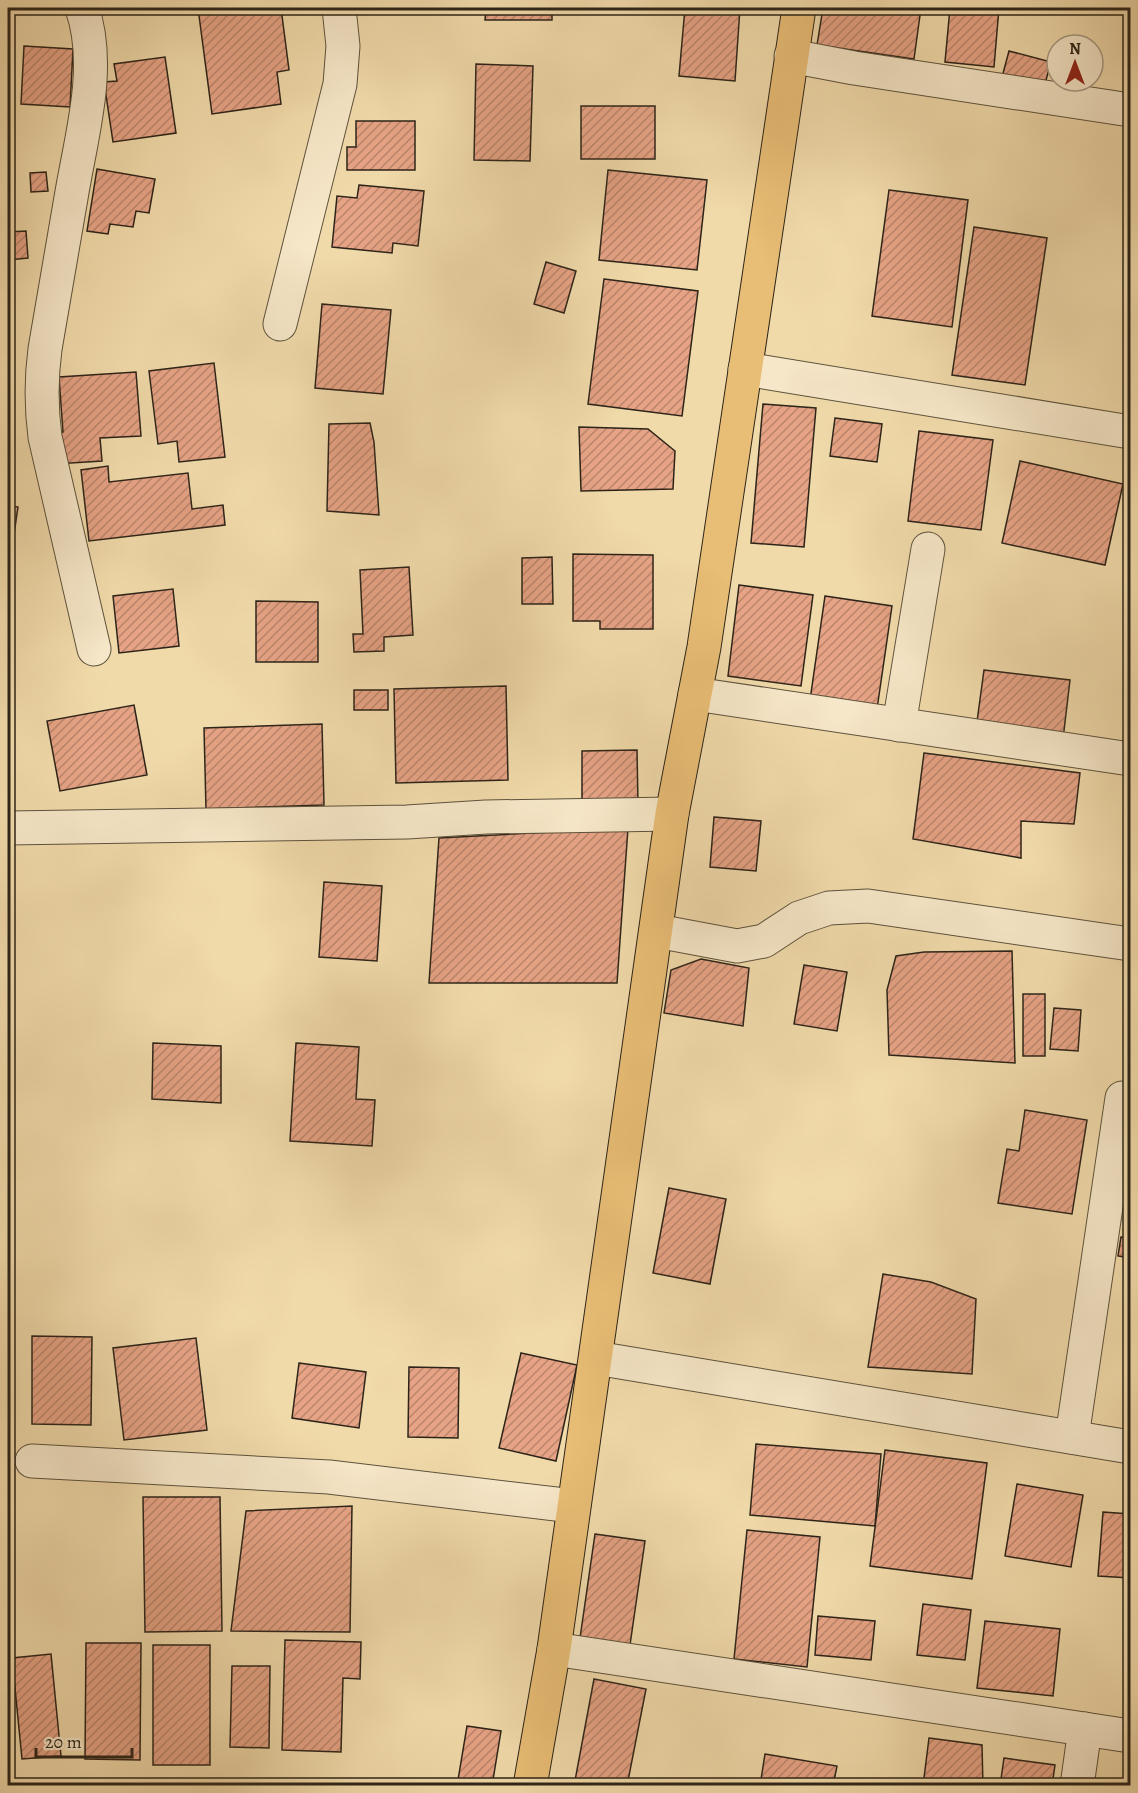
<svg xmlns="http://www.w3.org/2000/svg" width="1138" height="1793" viewBox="0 0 1138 1793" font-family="Alegreya,serif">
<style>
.building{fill:url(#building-hatch);stroke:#2c2419;stroke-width:1.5}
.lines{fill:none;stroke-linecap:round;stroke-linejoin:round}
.minor-casing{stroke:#5d523d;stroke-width:35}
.major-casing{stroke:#2c2419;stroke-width:35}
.minor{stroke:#f6e7c8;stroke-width:33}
.major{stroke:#e8bd75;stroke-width:33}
</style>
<defs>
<pattern id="building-hatch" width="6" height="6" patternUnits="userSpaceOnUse" patternTransform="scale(1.5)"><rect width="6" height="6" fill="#e6a385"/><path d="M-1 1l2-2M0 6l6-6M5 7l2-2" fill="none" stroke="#bb856c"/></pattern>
</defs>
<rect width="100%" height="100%" fill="#f1daaa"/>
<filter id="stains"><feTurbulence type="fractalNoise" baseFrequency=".00333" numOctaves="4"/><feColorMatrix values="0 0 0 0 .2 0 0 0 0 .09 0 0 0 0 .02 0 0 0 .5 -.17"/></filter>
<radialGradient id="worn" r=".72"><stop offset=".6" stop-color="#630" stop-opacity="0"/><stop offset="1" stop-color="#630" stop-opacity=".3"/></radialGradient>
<g class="building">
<path d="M 198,8 L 238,8 L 239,9 L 281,8 L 289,70 L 277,72 L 281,104 L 212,114 Z"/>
<path d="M 486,8 L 552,8 L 552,20 L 485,20 Z"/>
<path d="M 685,8 L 740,8 L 735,81 L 679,76 Z"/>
<path d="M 823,8 L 921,8 L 914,59 L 817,45 Z"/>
<path d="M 950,8 L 999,8 L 994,67 L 945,62 Z"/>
<path d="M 24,46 L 73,49 L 70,107 L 21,104 Z"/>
<path d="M 1009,51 L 1051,62 L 1043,91 L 1001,81 Z"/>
<path d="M 165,57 L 176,133 L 113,142 L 104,82 L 117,81 L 114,64 Z"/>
<path d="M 476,64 L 533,66 L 530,161 L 474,160 Z"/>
<rect x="581" y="106" width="74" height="53"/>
<path d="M 356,121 L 415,121 L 415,170 L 347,170 L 347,147 L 356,147 Z"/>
<path d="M 97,169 L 155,179 L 149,213 L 136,211 L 133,227 L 110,224 L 108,234 L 87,231 Z"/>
<path d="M 608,170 L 707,180 L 697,270 L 599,260 Z"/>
<path d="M 46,172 L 48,191 L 31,192 L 30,173 Z"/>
<path d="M 359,185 L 424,191 L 418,246 L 393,243 L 392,253 L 332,247 L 337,196 L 357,198 Z"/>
<path d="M 889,190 L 968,200 L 952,327 L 872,316 Z"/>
<path d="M 974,227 L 1047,238 L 1025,385 L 952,375 Z"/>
<path d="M 26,231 L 28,258 L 8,260 L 8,232 Z"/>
<path d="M 546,262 L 576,271 L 564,313 L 534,304 Z"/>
<path d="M 604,279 L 698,291 L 682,416 L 588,404 Z"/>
<path d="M 322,304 L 391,310 L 383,394 L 315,388 Z"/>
<path d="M 214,363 L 225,457 L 179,462 L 177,441 L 158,444 L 149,371 Z"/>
<path d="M 136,372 L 141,436 L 100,438 L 102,461 L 55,464 L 54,432 L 63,432 L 59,377 Z"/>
<path d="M 763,404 L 816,408 L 804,547 L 751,543 Z"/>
<path d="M 835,418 L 882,424 L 877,462 L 830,456 Z"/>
<path d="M 370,423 L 374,442 L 379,515 L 327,511 L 329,424 Z"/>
<path d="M 579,427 L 648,429 L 675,451 L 673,489 L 581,491 Z"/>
<path d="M 919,431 L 993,440 L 981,530 L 908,521 Z"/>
<path d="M 1020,461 L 1123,484 L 1105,565 L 1002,543 Z"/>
<path d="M 108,466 L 109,482 L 188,473 L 192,509 L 223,505 L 225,525 L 89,541 L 81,470 Z"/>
<path d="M 8,505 L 18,507 L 13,541 L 8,541 Z"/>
<path d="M 573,554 L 653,555 L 653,629 L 600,629 L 600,621 L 573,621 Z"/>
<path d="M 552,557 L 553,604 L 522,604 L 522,558 Z"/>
<path d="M 409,567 L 413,635 L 384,637 L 384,651 L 354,652 L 353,634 L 363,634 L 360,570 Z"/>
<path d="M 739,585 L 813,595 L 801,686 L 728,676 Z"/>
<path d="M 173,589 L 179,646 L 119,653 L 113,596 Z"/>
<path d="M 825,596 L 892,606 L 877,709 L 810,700 Z"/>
<path d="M 256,601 L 318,602 L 318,662 L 256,662 Z"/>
<path d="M 8,658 L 11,658 L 12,690 L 8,690 Z"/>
<path d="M 984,670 L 1070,680 L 1063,739 L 976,729 Z"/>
<path d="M 506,686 L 508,780 L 396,783 L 394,689 Z"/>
<rect x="354" y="690" width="34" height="20"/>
<path d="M 134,705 L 147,775 L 60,791 L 47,721 Z"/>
<path d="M 322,724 L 324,805 L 206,809 L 204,728 Z"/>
<path d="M 637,750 L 638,804 L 582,805 L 582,751 Z"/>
<path d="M 924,753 L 1080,773 L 1074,824 L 1021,821 L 1021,858 L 913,839 Z"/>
<path d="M 714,817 L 761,821 L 756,871 L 710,867 Z"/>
<path d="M 628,828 L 617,983 L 429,983 L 439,838 Z"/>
<path d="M 324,882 L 382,886 L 377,961 L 319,957 Z"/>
<path d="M 1012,951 L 1015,1063 L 889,1055 L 887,990 L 896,956 L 924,952 Z"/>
<path d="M 701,959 L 749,968 L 743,1026 L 664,1013 L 671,970 Z"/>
<path d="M 804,965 L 847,972 L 837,1031 L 794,1024 Z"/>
<rect x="1023" y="994" width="22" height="62"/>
<path d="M 1054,1008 L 1081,1010 L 1078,1051 L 1050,1049 Z"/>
<path d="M 153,1043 L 221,1046 L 221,1103 L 152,1099 Z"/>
<path d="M 296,1043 L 359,1047 L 356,1099 L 375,1100 L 372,1146 L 290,1141 Z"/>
<path d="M 1025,1110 L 1087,1120 L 1072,1214 L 998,1203 L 1007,1149 L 1019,1151 Z"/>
<path d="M 669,1188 L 726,1199 L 710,1284 L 653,1273 Z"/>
<path d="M 1121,1237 L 1130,1238 L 1130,1258 L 1118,1256 Z"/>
<path d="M 883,1274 L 931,1282 L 976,1299 L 972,1374 L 868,1367 Z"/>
<path d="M 32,1336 L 92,1337 L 91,1425 L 32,1424 Z"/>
<path d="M 196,1338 L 207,1430 L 124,1440 L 113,1348 Z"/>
<path d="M 521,1353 L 577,1365 L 556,1461 L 499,1448 Z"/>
<path d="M 299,1363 L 366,1372 L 359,1428 L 292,1418 Z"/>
<path d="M 409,1367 L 459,1368 L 458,1438 L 408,1437 Z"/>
<path d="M 756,1444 L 881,1454 L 875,1526 L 750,1515 Z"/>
<path d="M 885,1450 L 987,1463 L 972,1579 L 870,1566 Z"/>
<path d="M 1017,1484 L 1083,1495 L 1071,1567 L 1005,1556 Z"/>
<path d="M 143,1497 L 220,1497 L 222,1631 L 145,1632 Z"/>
<path d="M 352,1506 L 350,1632 L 231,1631 L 246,1511 Z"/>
<path d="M 1103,1512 L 1130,1514 L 1130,1578 L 1098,1576 Z"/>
<path d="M 747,1530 L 820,1537 L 807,1667 L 734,1659 Z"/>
<path d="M 595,1534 L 645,1541 L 630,1645 L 580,1638 Z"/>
<path d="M 923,1604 L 971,1610 L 965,1660 L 917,1655 Z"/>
<path d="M 818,1616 L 875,1621 L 871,1660 L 815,1655 Z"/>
<path d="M 985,1621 L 1060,1629 L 1053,1696 L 977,1688 Z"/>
<path d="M 285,1640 L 361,1642 L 360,1679 L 343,1678 L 341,1752 L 282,1750 Z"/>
<path d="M 86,1643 L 141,1643 L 140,1760 L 85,1759 Z"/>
<rect x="153" y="1645" width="57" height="120"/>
<path d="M 51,1654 L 61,1756 L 22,1759 L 12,1658 Z"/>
<path d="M 232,1666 L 270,1666 L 269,1748 L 230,1747 Z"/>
<path d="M 594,1679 L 646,1689 L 627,1786 L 574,1786 Z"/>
<path d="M 467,1726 L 501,1731 L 492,1786 L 457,1786 Z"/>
<path d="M 929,1738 L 982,1745 L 983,1786 L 923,1786 Z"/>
<path d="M 765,1754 L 837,1766 L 833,1786 L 760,1786 Z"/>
<path d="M 1004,1758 L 1055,1765 L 1052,1786 L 1000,1786 Z"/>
</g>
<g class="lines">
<defs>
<g id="minor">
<path d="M 82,8 C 102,66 82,133 72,192 C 63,244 54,297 45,349 C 41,379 41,407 45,437 L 94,649"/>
<path d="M 791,56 L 854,68 L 1130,110"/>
<path d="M 280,324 L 340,84 L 343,46 L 339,8"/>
<path d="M 745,369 L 1130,432"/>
<path d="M 695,694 L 1130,759"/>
<path d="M 899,725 L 928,549"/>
<path d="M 8,828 L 407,822 L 486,817 L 672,814"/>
<path d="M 657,931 L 737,946 L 764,941 L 799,918 L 829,908 L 868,906 L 1130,944"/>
<path d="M 596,1358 L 1130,1447"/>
<path d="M 1072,1437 L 1122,1098"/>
<path d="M 32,1461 L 329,1477 L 573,1506"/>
<path d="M 554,1649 L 1130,1736"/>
<path d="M 1077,1786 L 1085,1729"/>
</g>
<path id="major" d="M 530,1786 L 554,1649 L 672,814 L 704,647 L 799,8"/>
</defs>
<use href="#minor" class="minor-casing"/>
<use href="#major" class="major-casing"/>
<use href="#minor" class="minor"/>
<use href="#major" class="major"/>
</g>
<rect width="1138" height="1793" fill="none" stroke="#f1daaa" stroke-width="30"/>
<rect x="9" y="9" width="1120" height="1775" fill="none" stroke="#2c2419" stroke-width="3"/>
<rect x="15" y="15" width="1108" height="1763" fill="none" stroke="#2c2419" stroke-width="1.5"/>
<g transform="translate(1075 63)"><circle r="28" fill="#f6e7c8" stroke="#a59982" stroke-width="1.5"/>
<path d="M0-4.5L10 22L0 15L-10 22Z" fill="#8f2418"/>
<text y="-9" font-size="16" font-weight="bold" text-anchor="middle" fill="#2c2419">N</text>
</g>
<path d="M36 1748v9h96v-9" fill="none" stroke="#2c2419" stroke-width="3"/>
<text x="45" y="1748" font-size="18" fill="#2c2419" stroke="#f6e7c8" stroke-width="4.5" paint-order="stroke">20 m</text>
<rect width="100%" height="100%" filter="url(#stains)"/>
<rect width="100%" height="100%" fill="url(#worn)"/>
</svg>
